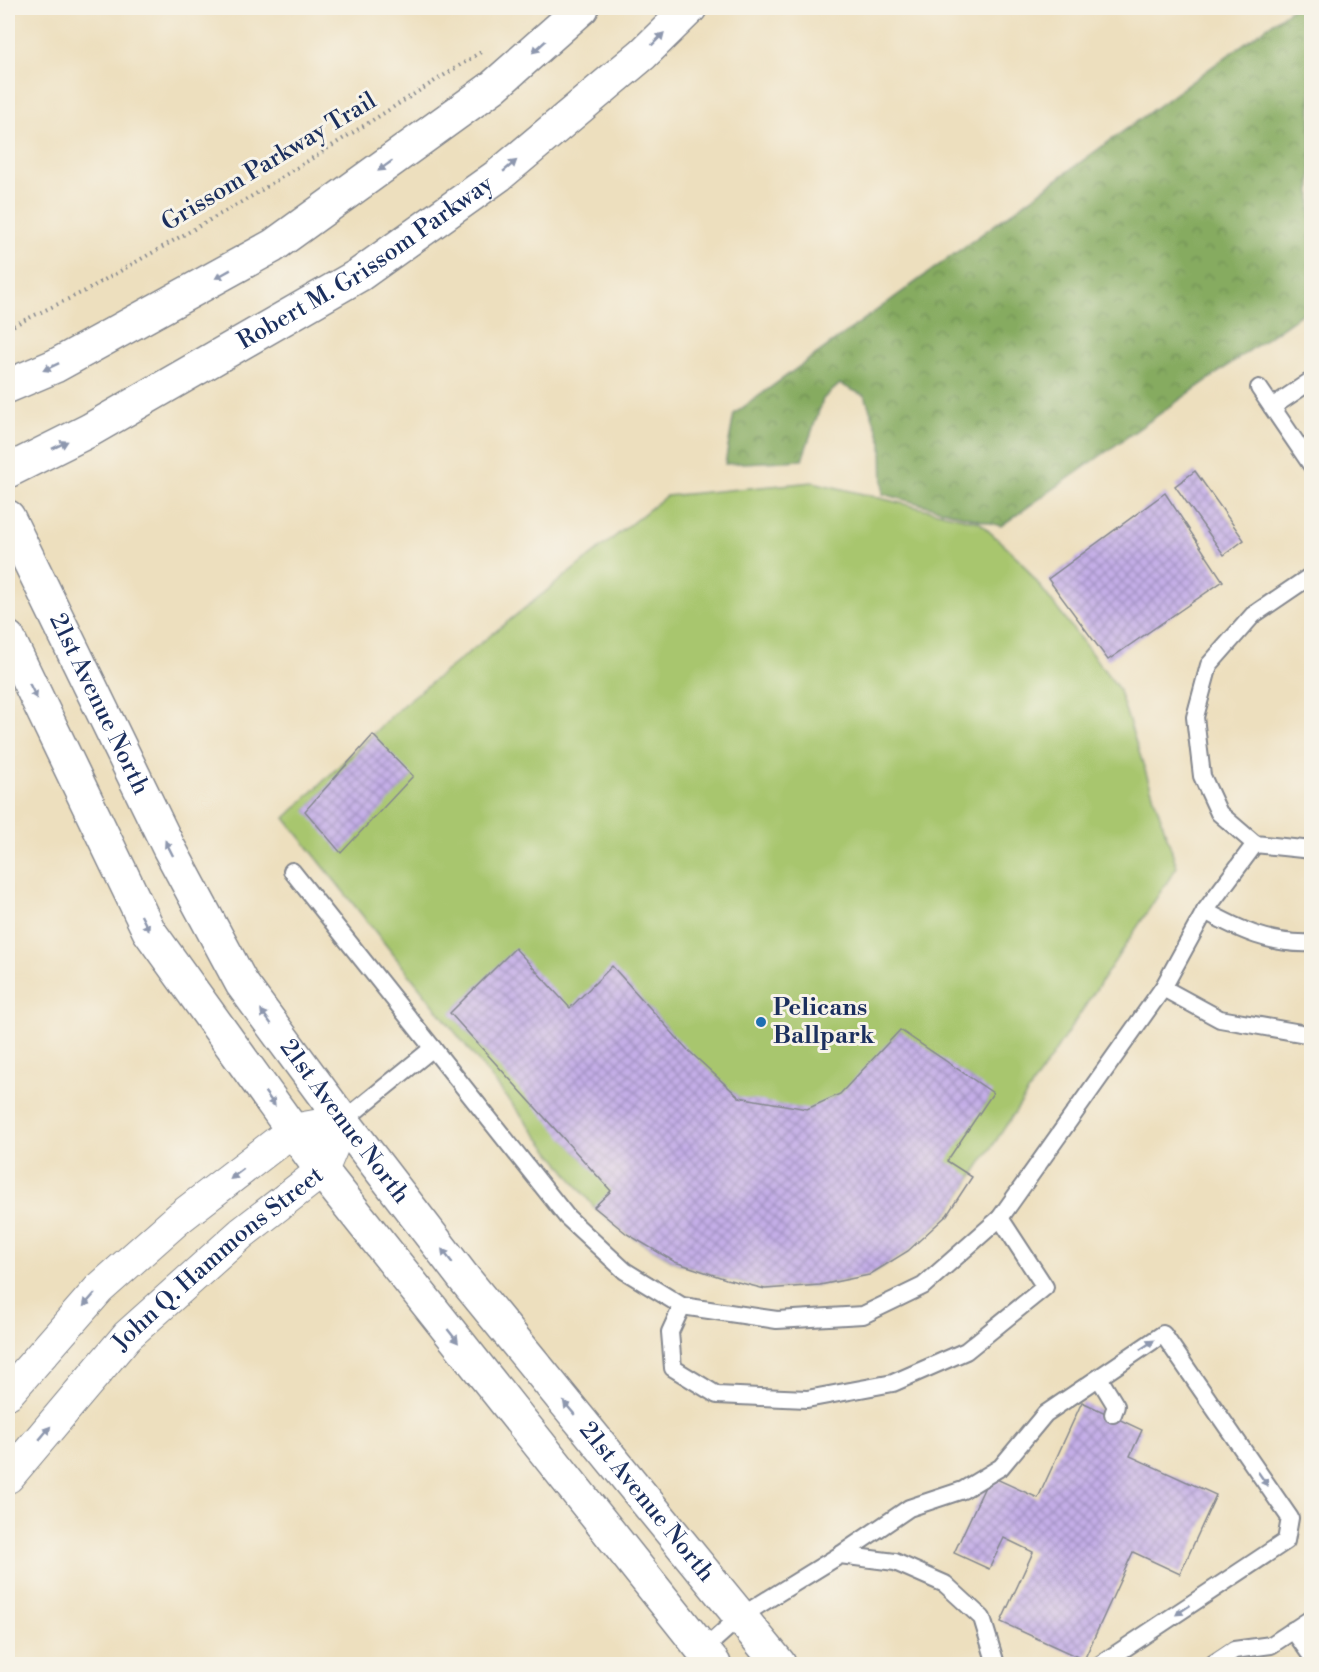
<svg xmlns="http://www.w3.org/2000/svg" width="1319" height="1672" viewBox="0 0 1319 1672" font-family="'Libre Bodoni',serif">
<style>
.forest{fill:url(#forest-crowns);stroke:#506d60;stroke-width:1.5}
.park{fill:#a8c66e;stroke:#627a66;stroke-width:1.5}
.building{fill:url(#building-cross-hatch)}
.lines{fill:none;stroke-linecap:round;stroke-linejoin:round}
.lane-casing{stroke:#84878e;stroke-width:20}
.street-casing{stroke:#84878e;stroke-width:34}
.secondary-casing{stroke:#84878e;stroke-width:36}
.path{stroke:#84878e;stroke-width:4;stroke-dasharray:1.5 4.5;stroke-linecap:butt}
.lane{stroke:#fff;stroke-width:16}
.street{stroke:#fff;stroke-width:32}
.secondary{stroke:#fff;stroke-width:33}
.oneway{fill:#8d97ae}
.poi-dot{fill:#1f6fb2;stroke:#f7f3e8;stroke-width:2}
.labels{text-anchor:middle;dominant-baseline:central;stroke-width:6;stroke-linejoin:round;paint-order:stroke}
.street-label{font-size:24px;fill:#1b2f5e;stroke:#f7f3e8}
.poi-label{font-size:24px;font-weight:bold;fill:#1b2f5e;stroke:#f7f3e8;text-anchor:start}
</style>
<defs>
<pattern id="forest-crowns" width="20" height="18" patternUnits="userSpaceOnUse" patternTransform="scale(1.5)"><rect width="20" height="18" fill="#86ab61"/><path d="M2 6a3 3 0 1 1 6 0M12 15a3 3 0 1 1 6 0" fill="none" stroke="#6d8c53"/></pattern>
<pattern id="building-cross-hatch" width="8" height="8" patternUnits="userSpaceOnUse" patternTransform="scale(1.5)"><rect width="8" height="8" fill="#c4aee7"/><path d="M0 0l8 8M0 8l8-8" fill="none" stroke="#9e8ebe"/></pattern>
</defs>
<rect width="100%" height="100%" fill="#f7f3e8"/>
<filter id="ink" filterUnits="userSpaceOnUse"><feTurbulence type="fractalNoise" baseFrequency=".0167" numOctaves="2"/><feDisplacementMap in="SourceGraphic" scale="12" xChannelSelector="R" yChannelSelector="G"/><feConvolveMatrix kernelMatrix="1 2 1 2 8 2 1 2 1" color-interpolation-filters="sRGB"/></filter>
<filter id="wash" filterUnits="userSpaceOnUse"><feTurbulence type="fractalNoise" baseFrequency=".008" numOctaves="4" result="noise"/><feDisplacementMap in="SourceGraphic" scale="24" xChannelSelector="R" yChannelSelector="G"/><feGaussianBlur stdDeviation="1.35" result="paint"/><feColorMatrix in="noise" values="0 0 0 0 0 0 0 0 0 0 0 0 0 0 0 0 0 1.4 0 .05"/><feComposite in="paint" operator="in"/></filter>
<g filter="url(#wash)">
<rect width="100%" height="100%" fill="#eddfbe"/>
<path class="forest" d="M 1293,8 L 1311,8 L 1311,307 L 1001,526 L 883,494 L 882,443 L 865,396 L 840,384 L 823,399 L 802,460 L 725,464 L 734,414 Z"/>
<path class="park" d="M 813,482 L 979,522 L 1020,560 L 1118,688 L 1177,867 L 947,1215 L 908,1251 L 869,1275 L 820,1285 L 765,1289 L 726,1279 L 675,1262 L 627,1234 L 594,1207 L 285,818 L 404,704 L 666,496 Z"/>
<g id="blocks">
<g class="building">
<path d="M 1195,471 L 1244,540 L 1224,555 L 1175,486 Z"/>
<path d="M 1165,493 L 1223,581 L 1108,660 L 1048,579 Z"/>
<path d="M 373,735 L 413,776 L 341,853 L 305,811 Z"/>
<path d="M 515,948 L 570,1008 L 612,966 L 687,1049 L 739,1097 L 807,1109 L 840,1094 L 900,1030 L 993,1093 L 947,1161 L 972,1177 L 947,1215 L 908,1251 L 869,1275 L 820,1285 L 765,1289 L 726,1279 L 675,1262 L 627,1234 L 594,1207 L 611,1191 L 450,1013 Z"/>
<path d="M 1082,1402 L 1142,1430 L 1130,1456 L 1216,1495 L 1180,1574 L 1133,1552 L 1084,1660 L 1001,1622 L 1033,1552 L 1004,1538 L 989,1569 L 954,1553 L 990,1476 L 1038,1498 Z"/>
</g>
</g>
</g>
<g filter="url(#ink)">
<use href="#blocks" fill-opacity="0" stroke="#84878e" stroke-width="1.5"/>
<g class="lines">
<defs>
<g id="lane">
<path d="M 1259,388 L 1312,466"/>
<path d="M 1272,407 L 1312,380"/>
<path d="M 1312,575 L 1253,615 L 1209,665 L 1195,717 L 1202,776 L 1219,813 L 1255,844 L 1312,850"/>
<path d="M 292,871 L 567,1217 L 625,1271 L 682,1306 L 777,1320 L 863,1315 L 923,1286 L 1000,1218 L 1163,988 L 1205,911 L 1255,844"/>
<path d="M 1205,911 C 1240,930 1271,945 1312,943"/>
<path d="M 1163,988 L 1220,1019 L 1312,1035"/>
<path d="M 343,1121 L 433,1048"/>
<path d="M 682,1306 L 670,1332 L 673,1368 L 717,1395 L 807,1399 L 893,1383 L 966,1351 L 1045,1287 L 1000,1218"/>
<path d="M 1099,1378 L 1116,1406 L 1113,1414"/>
<path d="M 840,1555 L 895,1562 L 945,1584 L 982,1618 L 996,1664"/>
<path d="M 1293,1630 L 1312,1657"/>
<path d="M 703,1650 L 741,1616 L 840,1555 L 909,1508 L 963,1490 L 1001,1467 L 1045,1414 L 1163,1334 L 1290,1518 L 1286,1541 L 1101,1664"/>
<path d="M 1213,1664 L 1234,1650 L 1271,1645 L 1312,1618"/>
</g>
<g id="street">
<path d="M 8,1393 L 99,1289 L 179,1218 L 293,1130 L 343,1121"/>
<path id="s1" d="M 8,1477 L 127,1336 L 242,1233 L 322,1171 L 343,1121"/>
</g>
<g id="secondary">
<path d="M 8,386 L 55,366 L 273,246 L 493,87 L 582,8"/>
<path id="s2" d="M 8,471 L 90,430 L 359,275 L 499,175 L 643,54 L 690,8"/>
<path id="s3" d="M 8,517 L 169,848 L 242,984 L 343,1121 L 463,1277 L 779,1664"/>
<path d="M 8,638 L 149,931 L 322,1171 L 714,1664"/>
</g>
</defs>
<use href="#lane" class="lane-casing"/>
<use href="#street" class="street-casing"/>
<use href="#secondary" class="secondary-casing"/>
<path class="path" d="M 8,328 L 85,291 L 252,196 L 481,52"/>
<use href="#lane" class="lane"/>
<use href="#street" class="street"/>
<use href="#secondary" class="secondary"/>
</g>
<defs><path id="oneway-solid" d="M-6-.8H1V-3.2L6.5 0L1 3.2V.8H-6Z" transform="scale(1.5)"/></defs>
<g class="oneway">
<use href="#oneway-solid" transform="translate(658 39) rotate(-45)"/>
<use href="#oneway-solid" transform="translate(539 47) rotate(138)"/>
<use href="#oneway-solid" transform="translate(385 166) rotate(144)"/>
<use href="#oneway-solid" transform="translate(510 166) rotate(-40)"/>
<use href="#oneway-solid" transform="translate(223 274) rotate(151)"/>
<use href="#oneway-solid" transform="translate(51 367) rotate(155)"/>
<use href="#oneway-solid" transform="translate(60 445) rotate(-26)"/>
<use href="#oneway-solid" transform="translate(33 691) rotate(64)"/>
<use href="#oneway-solid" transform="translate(169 848) rotate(-117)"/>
<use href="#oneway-solid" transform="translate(145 923) rotate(63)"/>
<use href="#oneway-solid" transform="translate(266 1017) rotate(-127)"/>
<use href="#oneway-solid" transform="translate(270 1099) rotate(54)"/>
<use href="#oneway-solid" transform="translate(237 1174) rotate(142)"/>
<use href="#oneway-solid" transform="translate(447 1256) rotate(-128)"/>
<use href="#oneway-solid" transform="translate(89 1300) rotate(131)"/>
<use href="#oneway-solid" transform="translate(453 1336) rotate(52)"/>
<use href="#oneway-solid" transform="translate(1147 1345) rotate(-34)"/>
<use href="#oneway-solid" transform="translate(569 1408) rotate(-130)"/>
<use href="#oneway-solid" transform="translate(45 1433) rotate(-50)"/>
<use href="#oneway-solid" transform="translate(1263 1479) rotate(55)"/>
<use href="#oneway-solid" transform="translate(1183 1610) rotate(146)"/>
</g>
</g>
<circle class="poi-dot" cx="761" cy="1022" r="6"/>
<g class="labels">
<g class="street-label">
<text transform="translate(269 162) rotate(-31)">Grissom Parkway Trail</text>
<text stroke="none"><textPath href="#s2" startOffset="414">Robert M. Grissom Parkway</textPath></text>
<text stroke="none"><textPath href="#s3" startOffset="208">21st Avenue North</textPath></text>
<text stroke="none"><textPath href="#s3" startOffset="694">21st Avenue North</textPath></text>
<text stroke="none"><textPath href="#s1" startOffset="304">John Q. Hammons Street</textPath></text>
<text stroke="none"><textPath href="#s3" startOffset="1180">21st Avenue North</textPath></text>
</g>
<g class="poi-label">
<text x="773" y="1008">Pelicans<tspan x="773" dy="28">Ballpark</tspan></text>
</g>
</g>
<rect width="1319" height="1672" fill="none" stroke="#f7f3e8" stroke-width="30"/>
</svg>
